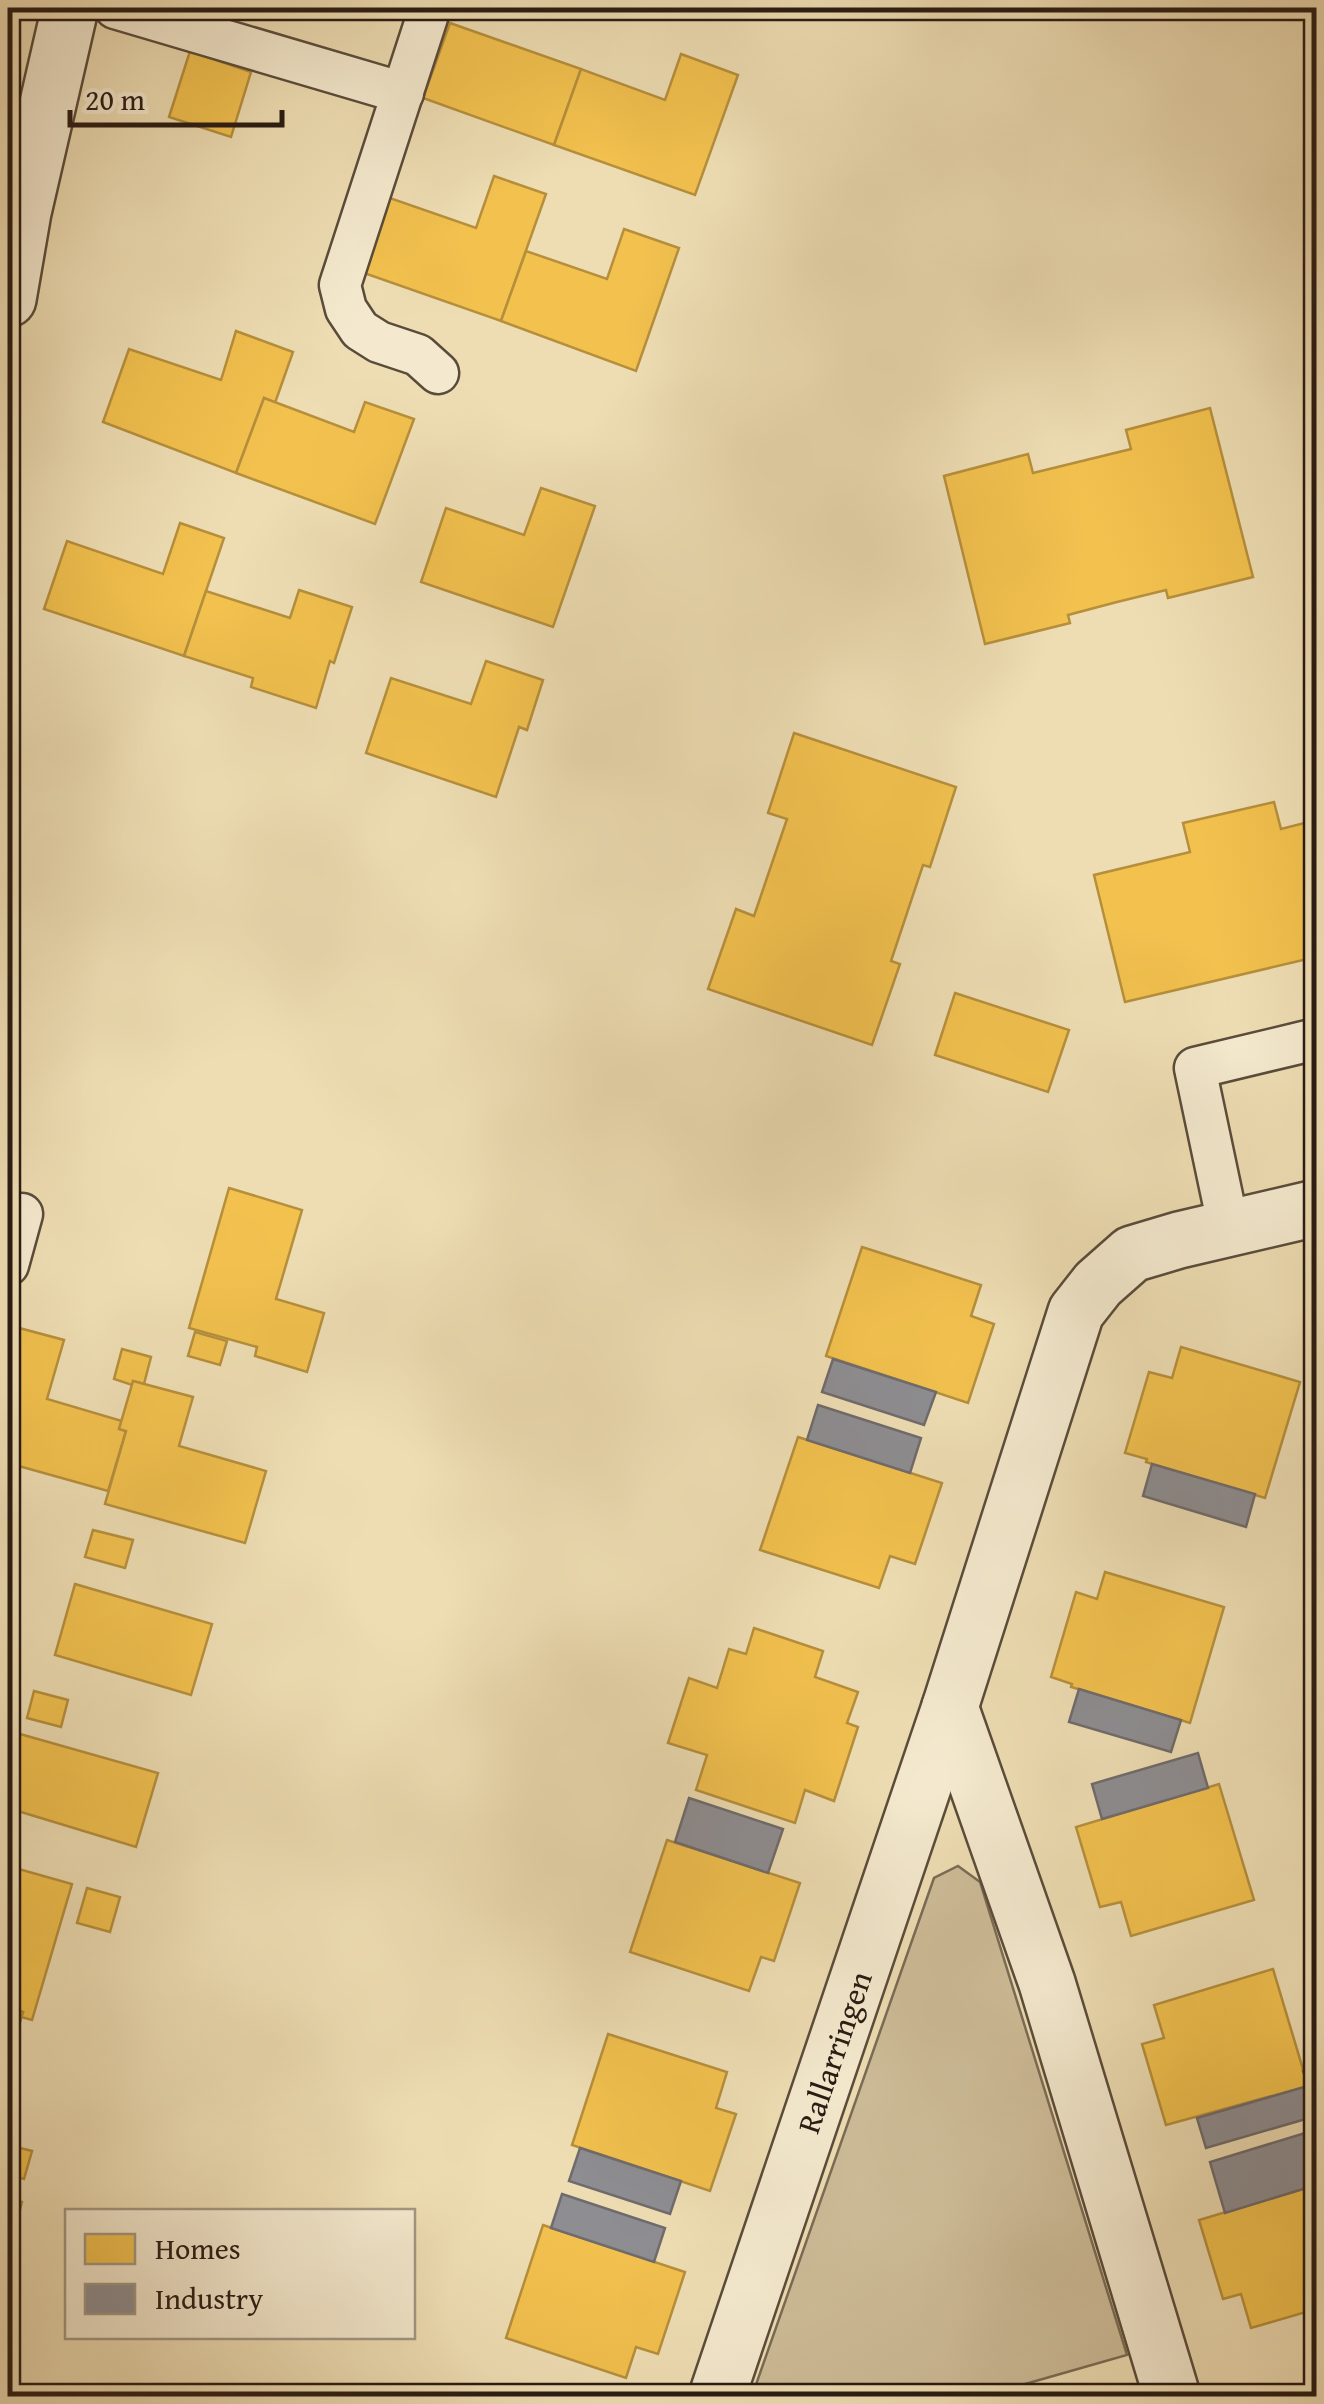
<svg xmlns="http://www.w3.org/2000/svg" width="1324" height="2404" viewBox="0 0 1324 2404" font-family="'Gentium Book Plus',serif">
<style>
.green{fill:#cdbc98;stroke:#7b6c56;stroke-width:2.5}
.homes{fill:#f2c14e;stroke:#b68f3c;stroke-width:2.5}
.industry{fill:#8d8d92;stroke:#6f6b6c;stroke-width:2.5}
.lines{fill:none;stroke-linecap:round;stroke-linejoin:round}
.lane-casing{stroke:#5a4c3b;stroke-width:45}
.street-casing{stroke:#5a4c3b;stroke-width:60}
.lane{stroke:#f4e9ce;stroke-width:40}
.street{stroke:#f4e9ce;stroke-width:55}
.labels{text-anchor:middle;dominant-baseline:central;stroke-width:10;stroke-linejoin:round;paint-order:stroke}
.street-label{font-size:32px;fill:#291b13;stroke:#f4e9ce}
</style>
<rect width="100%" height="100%" fill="#eeddb3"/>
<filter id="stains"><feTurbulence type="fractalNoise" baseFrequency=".002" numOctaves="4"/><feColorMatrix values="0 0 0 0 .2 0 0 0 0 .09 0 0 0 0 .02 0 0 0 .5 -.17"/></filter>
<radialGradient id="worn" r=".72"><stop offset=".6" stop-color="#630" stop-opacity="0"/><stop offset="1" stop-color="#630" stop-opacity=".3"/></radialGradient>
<path class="green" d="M 958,1866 L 980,1882 L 1127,2355 L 983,2396 L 752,2396 L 934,1878 Z"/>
<g class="homes">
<path d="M 719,8 L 756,8 L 752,19 Z"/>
<path d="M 450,23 L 581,69 L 554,145 L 423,98 Z"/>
<path d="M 190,51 L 251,72 L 231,137 L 169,117 Z"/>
<path d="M 681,54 L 738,75 L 695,195 L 554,145 L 581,69 L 665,100 Z"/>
<path d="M 494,176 L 546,194 L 501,321 L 364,273 L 390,198 L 476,228 Z"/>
<path d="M 624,229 L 679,248 L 636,371 L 501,321 L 526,251 L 607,279 Z"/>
<path d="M 236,331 L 293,352 L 275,403 L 264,398 L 236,473 L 103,422 L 129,349 L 221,380 Z"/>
<path d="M 264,398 L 354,432 L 365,402 L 414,419 L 375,524 L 236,473 Z"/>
<path d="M 1210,408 L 1253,577 L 1168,598 L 1166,590 L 1117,602 L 1068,615 L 1070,623 L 985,644 L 944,476 L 1028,454 L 1033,473 L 1131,449 L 1126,430 Z"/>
<path d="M 541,488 L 595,506 L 553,627 L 421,582 L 446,508 L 524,535 Z"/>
<path d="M 180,523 L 224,538 L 184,656 L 44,609 L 67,541 L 163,574 Z"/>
<path d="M 299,590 L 352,607 L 334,663 L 330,661 L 316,708 L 251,687 L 253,678 L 184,656 L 206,591 L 290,618 Z"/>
<path d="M 486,661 L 543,680 L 527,730 L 519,727 L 496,797 L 366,753 L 391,678 L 471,704 Z"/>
<path d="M 794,733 L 956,787 L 930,867 L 923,865 L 891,961 L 900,964 L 872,1045 L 708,989 L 736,909 L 754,916 L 787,819 L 768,813 Z"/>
<path d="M 1274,802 L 1281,829 L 1316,820 L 1316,957 L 1125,1002 L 1094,875 L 1190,852 L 1183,823 Z"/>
<path d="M 955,993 L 1069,1030 L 1048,1092 L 935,1055 Z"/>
<path d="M 229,1188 L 302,1210 L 276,1299 L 324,1313 L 307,1372 L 255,1356 L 257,1347 L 189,1328 Z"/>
<path d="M 862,1247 L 981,1285 L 971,1316 L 994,1324 L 968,1403 L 826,1356 Z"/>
<path d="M 8,1325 L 64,1340 L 47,1399 L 122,1421 L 119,1429 L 126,1431 L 108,1491 L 8,1463 Z"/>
<path d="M 195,1332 L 227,1341 L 220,1365 L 188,1356 Z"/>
<path d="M 1181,1347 L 1300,1382 L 1265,1498 L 1152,1464 L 1146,1462 L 1147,1459 L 1125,1453 L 1149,1372 L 1172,1378 Z"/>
<path d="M 122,1349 L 151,1357 L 144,1384 L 133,1381 L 132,1385 L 114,1379 Z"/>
<path d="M 133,1381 L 193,1397 L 179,1446 L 266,1471 L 245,1543 L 105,1504 L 126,1431 L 119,1429 Z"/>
<path d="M 798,1437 L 942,1483 L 915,1564 L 890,1556 L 879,1588 L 760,1550 Z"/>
<path d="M 93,1530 L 133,1540 L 125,1568 L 85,1557 Z"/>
<path d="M 1105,1572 L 1224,1607 L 1190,1723 L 1071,1687 L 1072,1684 L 1051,1677 L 1076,1592 L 1097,1599 Z"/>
<path d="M 75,1584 L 212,1624 L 191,1695 L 55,1655 Z"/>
<path d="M 754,1628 L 823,1651 L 815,1677 L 858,1692 L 847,1723 L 858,1727 L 834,1801 L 805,1790 L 795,1823 L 696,1790 L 707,1755 L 668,1743 L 689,1678 L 717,1688 L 729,1649 L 746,1654 Z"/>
<path d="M 34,1691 L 68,1700 L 61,1727 L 27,1718 Z"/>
<path d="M 20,1734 L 158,1773 L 136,1847 L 8,1808 L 8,1777 Z"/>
<path d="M 1219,1784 L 1254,1900 L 1131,1936 L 1121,1902 L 1100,1907 L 1076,1827 Z"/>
<path d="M 667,1840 L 800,1883 L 774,1961 L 761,1957 L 749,1991 L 630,1952 Z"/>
<path d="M 8,1866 L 72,1884 L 32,2020 L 21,2017 L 23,2012 L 8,2008 Z"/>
<path d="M 87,1888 L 120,1897 L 110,1932 L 77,1923 Z"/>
<path d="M 1273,1969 L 1308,2086 L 1166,2125 L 1142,2044 L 1164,2038 L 1154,2005 Z"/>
<path d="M 8,2008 L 23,2012 L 8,2065 Z"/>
<path d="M 608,2034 L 727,2072 L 716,2108 L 736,2114 L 710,2191 L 572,2145 Z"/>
<path d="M 8,2145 L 32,2151 L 24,2179 L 8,2174 Z"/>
<path d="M 1316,2185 L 1316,2309 L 1251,2328 L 1241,2294 L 1223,2299 L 1199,2220 Z"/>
<path d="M 8,2197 L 22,2202 L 13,2234 L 8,2232 Z"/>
<path d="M 543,2225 L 685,2272 L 658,2354 L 636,2347 L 626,2378 L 506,2338 Z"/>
</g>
<g class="industry">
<path d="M 833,1359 L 936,1392 L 924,1425 L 822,1392 Z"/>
<path d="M 818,1405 L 921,1438 L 910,1473 L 807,1440 Z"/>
<path d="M 1152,1464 L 1255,1494 L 1246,1527 L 1143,1496 Z"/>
<path d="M 1079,1689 L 1181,1720 L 1171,1752 L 1069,1722 Z"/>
<path d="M 1198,1753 L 1208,1788 L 1102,1819 L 1092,1784 Z"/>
<path d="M 689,1798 L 783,1829 L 768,1873 L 675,1842 Z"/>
<path d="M 1316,2066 L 1316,2116 L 1206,2148 L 1197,2118 L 1308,2086 L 1303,2071 Z"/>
<path d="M 1315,2130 L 1316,2185 L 1225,2213 L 1210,2162 Z"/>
<path d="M 580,2148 L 681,2181 L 670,2214 L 569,2181 Z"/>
<path d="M 562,2194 L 665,2228 L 654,2262 L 551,2228 Z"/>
</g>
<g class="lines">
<defs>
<g id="lane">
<path d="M 115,8 L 403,93"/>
<path d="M 430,8 L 340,285 L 346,309 L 360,330 L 379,342 L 418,355 L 438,373"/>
<path d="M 1229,1229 L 1195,1068 L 1316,1039"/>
<path d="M 8,1265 L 22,1214"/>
</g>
<g id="street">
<path d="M 8,299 L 23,212 L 70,8"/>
<path d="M 950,1707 L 1047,1983 L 1172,2396"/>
<path d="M 717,2396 L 950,1707 L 1076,1312 L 1098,1284 L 1132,1254 L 1179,1240 L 1316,1208"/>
</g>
</defs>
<use href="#lane" class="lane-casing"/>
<use href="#street" class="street-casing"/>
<use href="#lane" class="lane"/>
<use href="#street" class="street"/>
</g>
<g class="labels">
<g class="street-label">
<text transform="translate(834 2052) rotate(-71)">Rallarringen</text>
</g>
</g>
<rect width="1324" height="2404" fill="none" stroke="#eeddb3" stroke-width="40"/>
<rect x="10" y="10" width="1304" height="2384" fill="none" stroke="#291b13" stroke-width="5"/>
<rect x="20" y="20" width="1284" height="2364" fill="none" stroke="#291b13" stroke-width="2.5"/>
<rect x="65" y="2209" width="350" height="130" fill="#f4e9ce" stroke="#a39783" stroke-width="2.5"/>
<rect x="85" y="2234" width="50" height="30" fill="#f2c14e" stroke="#a39783" stroke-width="2.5"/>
<text x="155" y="2259" font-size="30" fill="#291b13">Homes</text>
<rect x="85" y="2284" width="50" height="30" fill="#8d8d92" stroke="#a39783" stroke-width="2.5"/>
<text x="155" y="2309" font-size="30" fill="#291b13">Industry</text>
<path d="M70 110v15h212v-15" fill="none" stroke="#291b13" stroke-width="5"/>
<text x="85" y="110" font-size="30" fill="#291b13" stroke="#f4e9ce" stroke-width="8" paint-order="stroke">20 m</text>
<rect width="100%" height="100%" filter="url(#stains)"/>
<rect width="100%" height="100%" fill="url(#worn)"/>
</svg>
